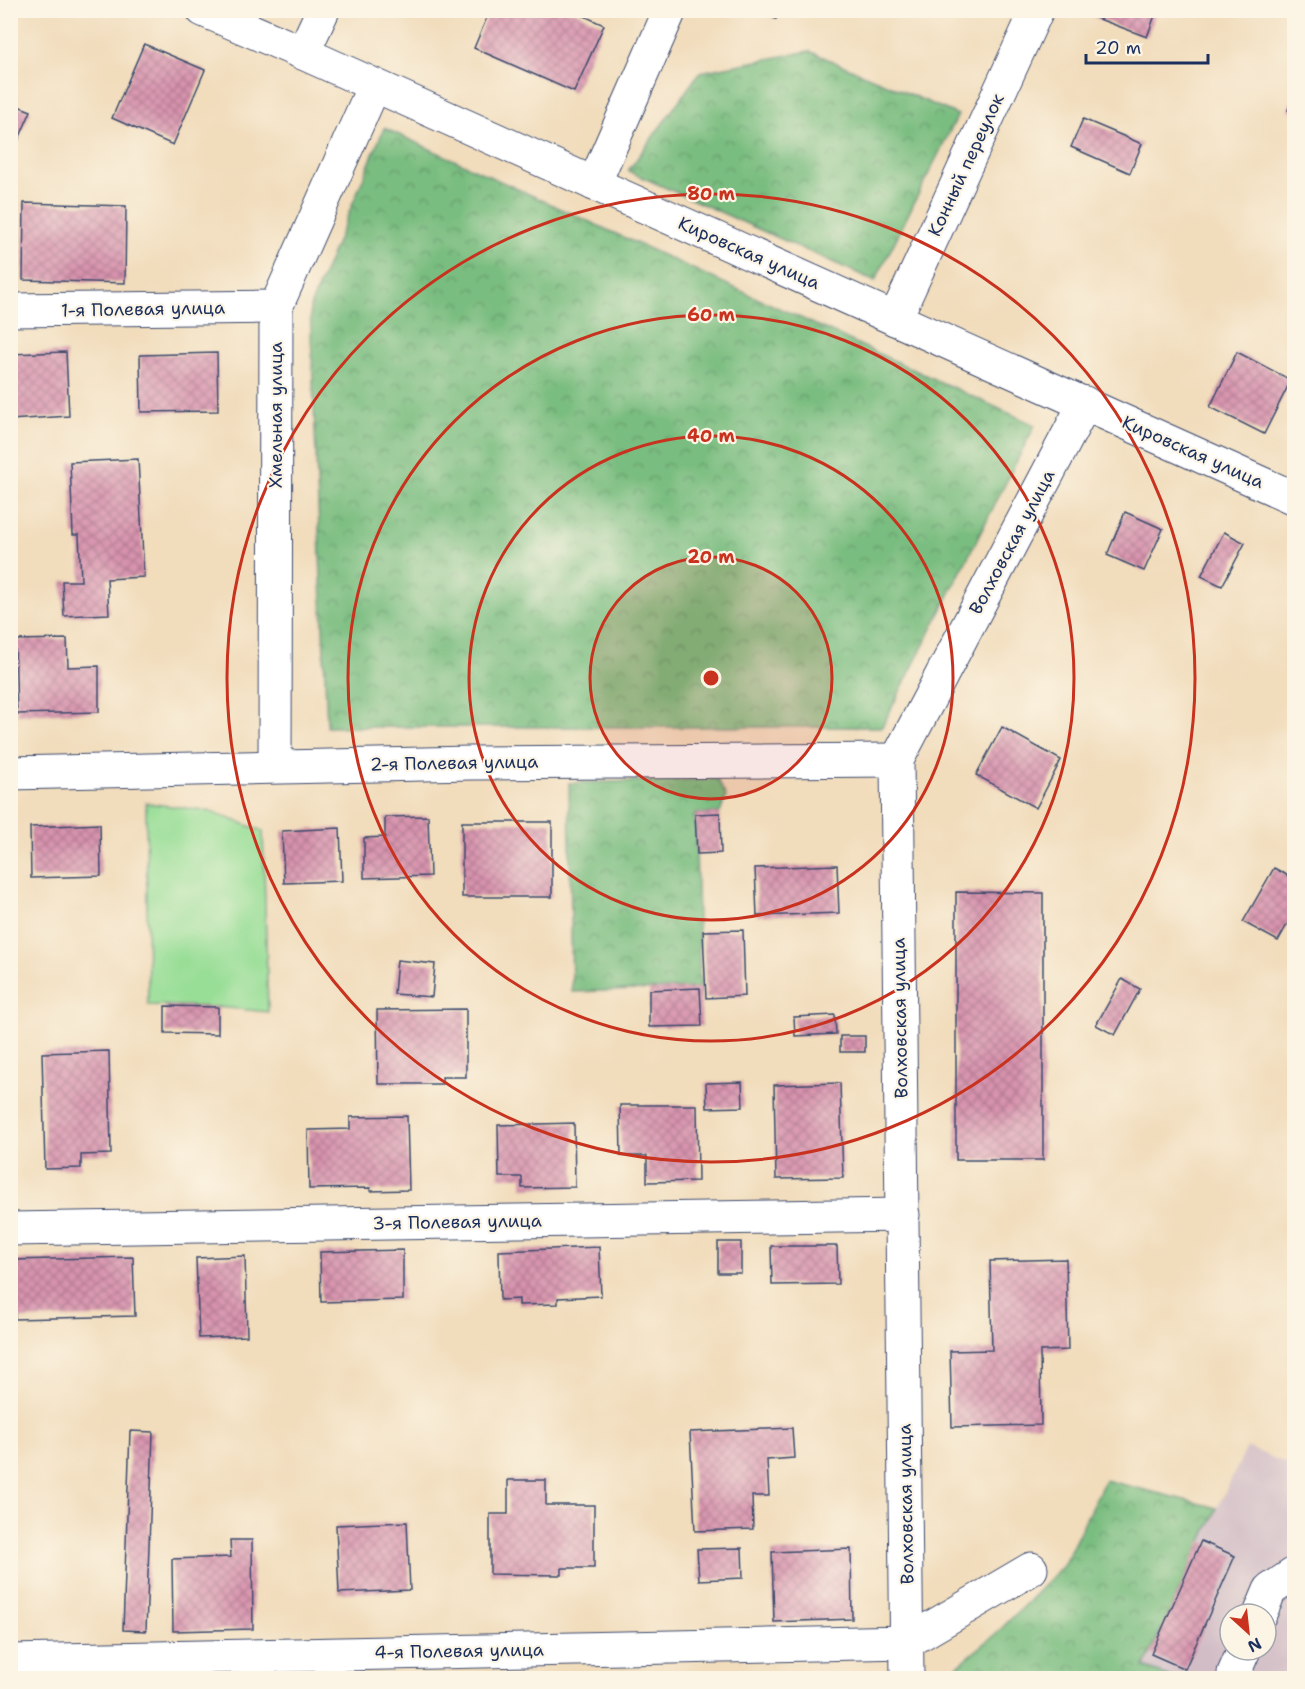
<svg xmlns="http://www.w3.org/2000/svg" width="1305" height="1689" viewBox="0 0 1305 1689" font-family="'Shantell Sans',sans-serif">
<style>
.industrial{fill:#d2bdc6;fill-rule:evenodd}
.green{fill:#99de97;stroke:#5a867a;stroke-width:1.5}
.forest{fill:url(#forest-crowns);stroke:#4a766f;stroke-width:1.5}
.building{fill:url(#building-cross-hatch)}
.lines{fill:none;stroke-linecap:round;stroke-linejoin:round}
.minor-casing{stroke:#3b496c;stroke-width:35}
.minor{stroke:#fff;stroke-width:33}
.ring{fill:none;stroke:#c8321e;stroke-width:3}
.labels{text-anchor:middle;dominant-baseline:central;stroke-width:4.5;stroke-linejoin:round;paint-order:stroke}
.street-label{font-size:18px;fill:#1b2f5e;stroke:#fcf5e5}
.centre{fill:#c8321e;stroke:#fcf5e5;stroke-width:3}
.ring-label{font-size:18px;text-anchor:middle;font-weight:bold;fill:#c8321e;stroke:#fcf5e5;stroke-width:4.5;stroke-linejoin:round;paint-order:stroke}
</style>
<defs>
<pattern id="forest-crowns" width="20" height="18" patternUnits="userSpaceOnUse" patternTransform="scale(1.5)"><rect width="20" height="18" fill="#7abd80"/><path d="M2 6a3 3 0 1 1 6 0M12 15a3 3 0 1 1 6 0" fill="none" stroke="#639a6c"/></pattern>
<pattern id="building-cross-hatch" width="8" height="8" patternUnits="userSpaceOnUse" patternTransform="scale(1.5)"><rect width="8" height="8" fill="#d893ad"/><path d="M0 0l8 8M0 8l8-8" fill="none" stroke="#ae7890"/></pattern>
</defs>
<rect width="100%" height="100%" fill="#fcf5e5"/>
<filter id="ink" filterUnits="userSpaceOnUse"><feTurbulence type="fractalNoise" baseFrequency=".0167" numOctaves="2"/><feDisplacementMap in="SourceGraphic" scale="12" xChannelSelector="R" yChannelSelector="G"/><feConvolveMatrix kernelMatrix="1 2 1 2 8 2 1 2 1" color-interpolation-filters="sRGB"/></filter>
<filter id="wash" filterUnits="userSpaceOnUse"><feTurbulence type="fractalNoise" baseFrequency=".008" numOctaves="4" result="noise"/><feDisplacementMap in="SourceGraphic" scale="24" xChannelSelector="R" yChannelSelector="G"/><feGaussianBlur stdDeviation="1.35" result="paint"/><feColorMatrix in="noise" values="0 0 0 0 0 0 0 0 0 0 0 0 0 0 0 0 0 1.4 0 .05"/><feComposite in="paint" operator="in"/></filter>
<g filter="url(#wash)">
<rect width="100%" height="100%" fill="#f1dcbb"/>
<path class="industrial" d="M 1247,1447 L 1294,1467 L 1294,1678 L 1173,1678 L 1144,1667 L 1151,1654 L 1201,1541 ZM 1230,1614 L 1266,1614 L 1266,1650 L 1230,1650 Z"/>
<path class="green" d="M 146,803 L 209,811 L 263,831 L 268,1012 L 218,1007 L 148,1005 Z"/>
<g class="forest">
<path d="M 809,51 L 958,115 L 875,281 L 628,171 L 700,72 Z"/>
<path d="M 384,128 L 1035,425 L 882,727 L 327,727 L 310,307 Z"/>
<path d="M 717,779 L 726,796 L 720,813 L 695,814 L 700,988 L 572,992 L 569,783 Z"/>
<path d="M 1105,1480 L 1217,1508 L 1144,1667 L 1173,1678 L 943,1678 L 995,1635 L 1063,1566 Z"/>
</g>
<g id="blocks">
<g class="building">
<path d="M 490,10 L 571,10 L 604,25 L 574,92 L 474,48 Z"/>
<path d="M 758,10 L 780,10 L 776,19 Z"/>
<path d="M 1093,10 L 1157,10 L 1147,37 L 1091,16 Z"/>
<path d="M 144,44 L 205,70 L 173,145 L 112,118 Z"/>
<path d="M 1294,95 L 1294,112 L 1288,110 Z"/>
<path d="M 10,103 L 31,111 L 18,141 L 10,138 Z"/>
<path d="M 1083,119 L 1142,144 L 1130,173 L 1071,147 Z"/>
<path d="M 24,203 L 126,206 L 125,283 L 23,280 Z"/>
<path d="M 66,352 L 69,416 L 10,420 L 10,354 Z"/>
<path d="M 1237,352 L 1291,380 L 1264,434 L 1210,407 Z"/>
<path d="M 217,353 L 218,411 L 141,412 L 140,355 Z"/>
<path d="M 138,459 L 144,577 L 107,579 L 109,614 L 64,616 L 62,581 L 81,581 L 79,535 L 73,535 L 70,462 Z"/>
<path d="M 1125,512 L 1163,529 L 1144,571 L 1107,555 Z"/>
<path d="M 1224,532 L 1245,543 L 1222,586 L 1201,576 Z"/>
<path d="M 67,639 L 68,667 L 99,666 L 99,712 L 17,714 L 15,640 Z"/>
<path d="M 1002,727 L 1061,760 L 1036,808 L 976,775 Z"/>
<path d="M 720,813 L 721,853 L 697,854 L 695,814 Z"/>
<path d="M 428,816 L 430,876 L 364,878 L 364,838 L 385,837 L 385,817 Z"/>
<rect x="462" y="822" width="90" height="75"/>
<path d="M 100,824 L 101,876 L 31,878 L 30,827 Z"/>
<path d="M 340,828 L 342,881 L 284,883 L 282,831 Z"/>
<path d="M 837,865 L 839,913 L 757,916 L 755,868 Z"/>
<path d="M 1274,868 L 1294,879 L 1294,912 L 1278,941 L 1243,922 Z"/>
<path d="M 956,892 L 1043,893 L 1043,1160 L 956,1160 Z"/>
<path d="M 743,930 L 745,996 L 706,998 L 703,931 Z"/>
<path d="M 397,960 L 435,964 L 432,997 L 394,994 Z"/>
<path d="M 1122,979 L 1140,989 L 1115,1035 L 1096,1025 Z"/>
<path d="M 700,988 L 702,1026 L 649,1027 L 649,990 Z"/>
<path d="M 165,1006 L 218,1007 L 218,1034 L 165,1033 Z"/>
<path d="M 466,1009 L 466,1077 L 442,1077 L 442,1084 L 378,1084 L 377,1010 Z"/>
<path d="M 835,1015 L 836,1034 L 795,1036 L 794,1017 Z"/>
<rect x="840" y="1036" width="25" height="16"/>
<path d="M 109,1051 L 111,1154 L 81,1155 L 81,1168 L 45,1169 L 42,1053 Z"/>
<path d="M 742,1082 L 743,1107 L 707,1108 L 706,1083 Z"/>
<path d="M 840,1083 L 843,1178 L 776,1179 L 774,1085 Z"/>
<path d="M 620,1105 L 697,1105 L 698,1181 L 647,1182 L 647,1156 L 621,1156 Z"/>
<path d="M 407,1116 L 409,1190 L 370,1191 L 370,1188 L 309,1189 L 308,1130 L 350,1129 L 350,1117 Z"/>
<path d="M 574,1123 L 575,1187 L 522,1188 L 522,1177 L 499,1177 L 498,1125 Z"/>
<rect x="718" y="1242" width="23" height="31"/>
<path d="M 771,1246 L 837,1246 L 838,1284 L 772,1285 Z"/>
<path d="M 599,1247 L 601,1296 L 558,1298 L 558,1304 L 519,1305 L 519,1299 L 500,1300 L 499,1251 Z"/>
<path d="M 403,1250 L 403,1300 L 321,1302 L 320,1252 Z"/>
<path d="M 245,1256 L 247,1336 L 199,1338 L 196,1258 Z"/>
<path d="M 133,1257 L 135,1316 L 15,1319 L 13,1260 Z"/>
<path d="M 1066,1259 L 1068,1350 L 1040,1351 L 1041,1425 L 952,1427 L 950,1351 L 992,1350 L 990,1261 Z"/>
<path d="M 792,1428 L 794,1458 L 767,1460 L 769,1496 L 752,1496 L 753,1529 L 695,1531 L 690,1432 Z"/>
<path d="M 130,1431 L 153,1432 L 146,1631 L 123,1630 Z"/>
<path d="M 508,1480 L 546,1480 L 546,1505 L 594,1505 L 594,1568 L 562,1568 L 562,1575 L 490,1574 L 490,1514 L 508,1514 Z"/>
<path d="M 407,1522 L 410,1590 L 339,1593 L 336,1525 Z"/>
<path d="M 230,1540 L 252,1540 L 253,1629 L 173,1631 L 172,1559 L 231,1557 Z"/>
<path d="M 1201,1541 L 1235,1556 L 1185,1669 L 1151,1654 Z"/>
<path d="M 742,1548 L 743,1578 L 699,1580 L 697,1549 Z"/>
<path d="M 851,1549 L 852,1619 L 774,1622 L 772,1552 Z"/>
</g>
</g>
</g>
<g filter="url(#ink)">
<use href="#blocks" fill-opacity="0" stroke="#3b496c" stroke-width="1.5"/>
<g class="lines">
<defs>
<g id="minor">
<path d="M 203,10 L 303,53 L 1294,498"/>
<path d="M 303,53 L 323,10"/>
<path d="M 594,184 L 670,10"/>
<path d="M 10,310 L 276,307"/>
<path d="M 895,319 L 1037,10"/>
<path d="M 275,766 L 276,307 L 374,86"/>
<path d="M 10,773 L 471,763 L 897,760"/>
<path d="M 10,1229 L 903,1215"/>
<path d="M 1260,1614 L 1270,1590 L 1294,1574"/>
<path d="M 10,1661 L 907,1642 L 1031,1569"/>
<path d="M 1234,1673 L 1244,1650"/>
<path d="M 907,1678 L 897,760 L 1085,403"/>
</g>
</defs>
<use href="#minor" class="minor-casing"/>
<use href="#minor" class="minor"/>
</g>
</g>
<circle cx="711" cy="678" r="121" fill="#c8321e" fill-opacity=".12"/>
<g class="ring">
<circle cx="711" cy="678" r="121"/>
<circle cx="711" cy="678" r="242"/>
<circle cx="711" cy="678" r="363"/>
<circle cx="711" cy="678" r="484"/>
</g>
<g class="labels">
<g class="street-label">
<text transform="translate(966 165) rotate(-65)">Конный переулок</text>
<text transform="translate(749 253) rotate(24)">Кировская улица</text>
<text transform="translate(143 309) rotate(-1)">1-я Полевая улица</text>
<text transform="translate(276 415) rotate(-90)">Хмельная улица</text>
<text transform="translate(1193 452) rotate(24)">Кировская улица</text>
<text transform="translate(1012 542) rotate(-62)">Волховская улица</text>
<text transform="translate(454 763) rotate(-1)">2-я Полевая улица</text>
<text transform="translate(900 1018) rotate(-91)">Волховская улица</text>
<text transform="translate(457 1222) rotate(-1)">3-я Полевая улица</text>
<text transform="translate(906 1504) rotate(-91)">Волховская улица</text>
<text transform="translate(459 1651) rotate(-1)">4-я Полевая улица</text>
</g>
</g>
<circle cx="711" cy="678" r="9" class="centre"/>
<g class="ring-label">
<text x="711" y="200">80 m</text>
<text x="711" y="321">60 m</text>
<text x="711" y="442">40 m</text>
<text x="711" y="563">20 m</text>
</g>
<rect width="1305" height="1689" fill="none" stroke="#fcf5e5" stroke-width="36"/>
<g transform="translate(1248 1632) rotate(153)"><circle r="28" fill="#fcf5e5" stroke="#a2a6af" stroke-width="1.5"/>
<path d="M0-4.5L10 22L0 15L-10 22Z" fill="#c8321e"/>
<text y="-9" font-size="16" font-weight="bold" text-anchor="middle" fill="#1b2f5e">N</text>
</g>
<path d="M1086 54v9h122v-9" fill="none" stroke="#1b2f5e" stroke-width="3"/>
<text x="1095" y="54" font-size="18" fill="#1b2f5e" stroke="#fcf5e5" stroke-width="4.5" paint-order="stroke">20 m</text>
</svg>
